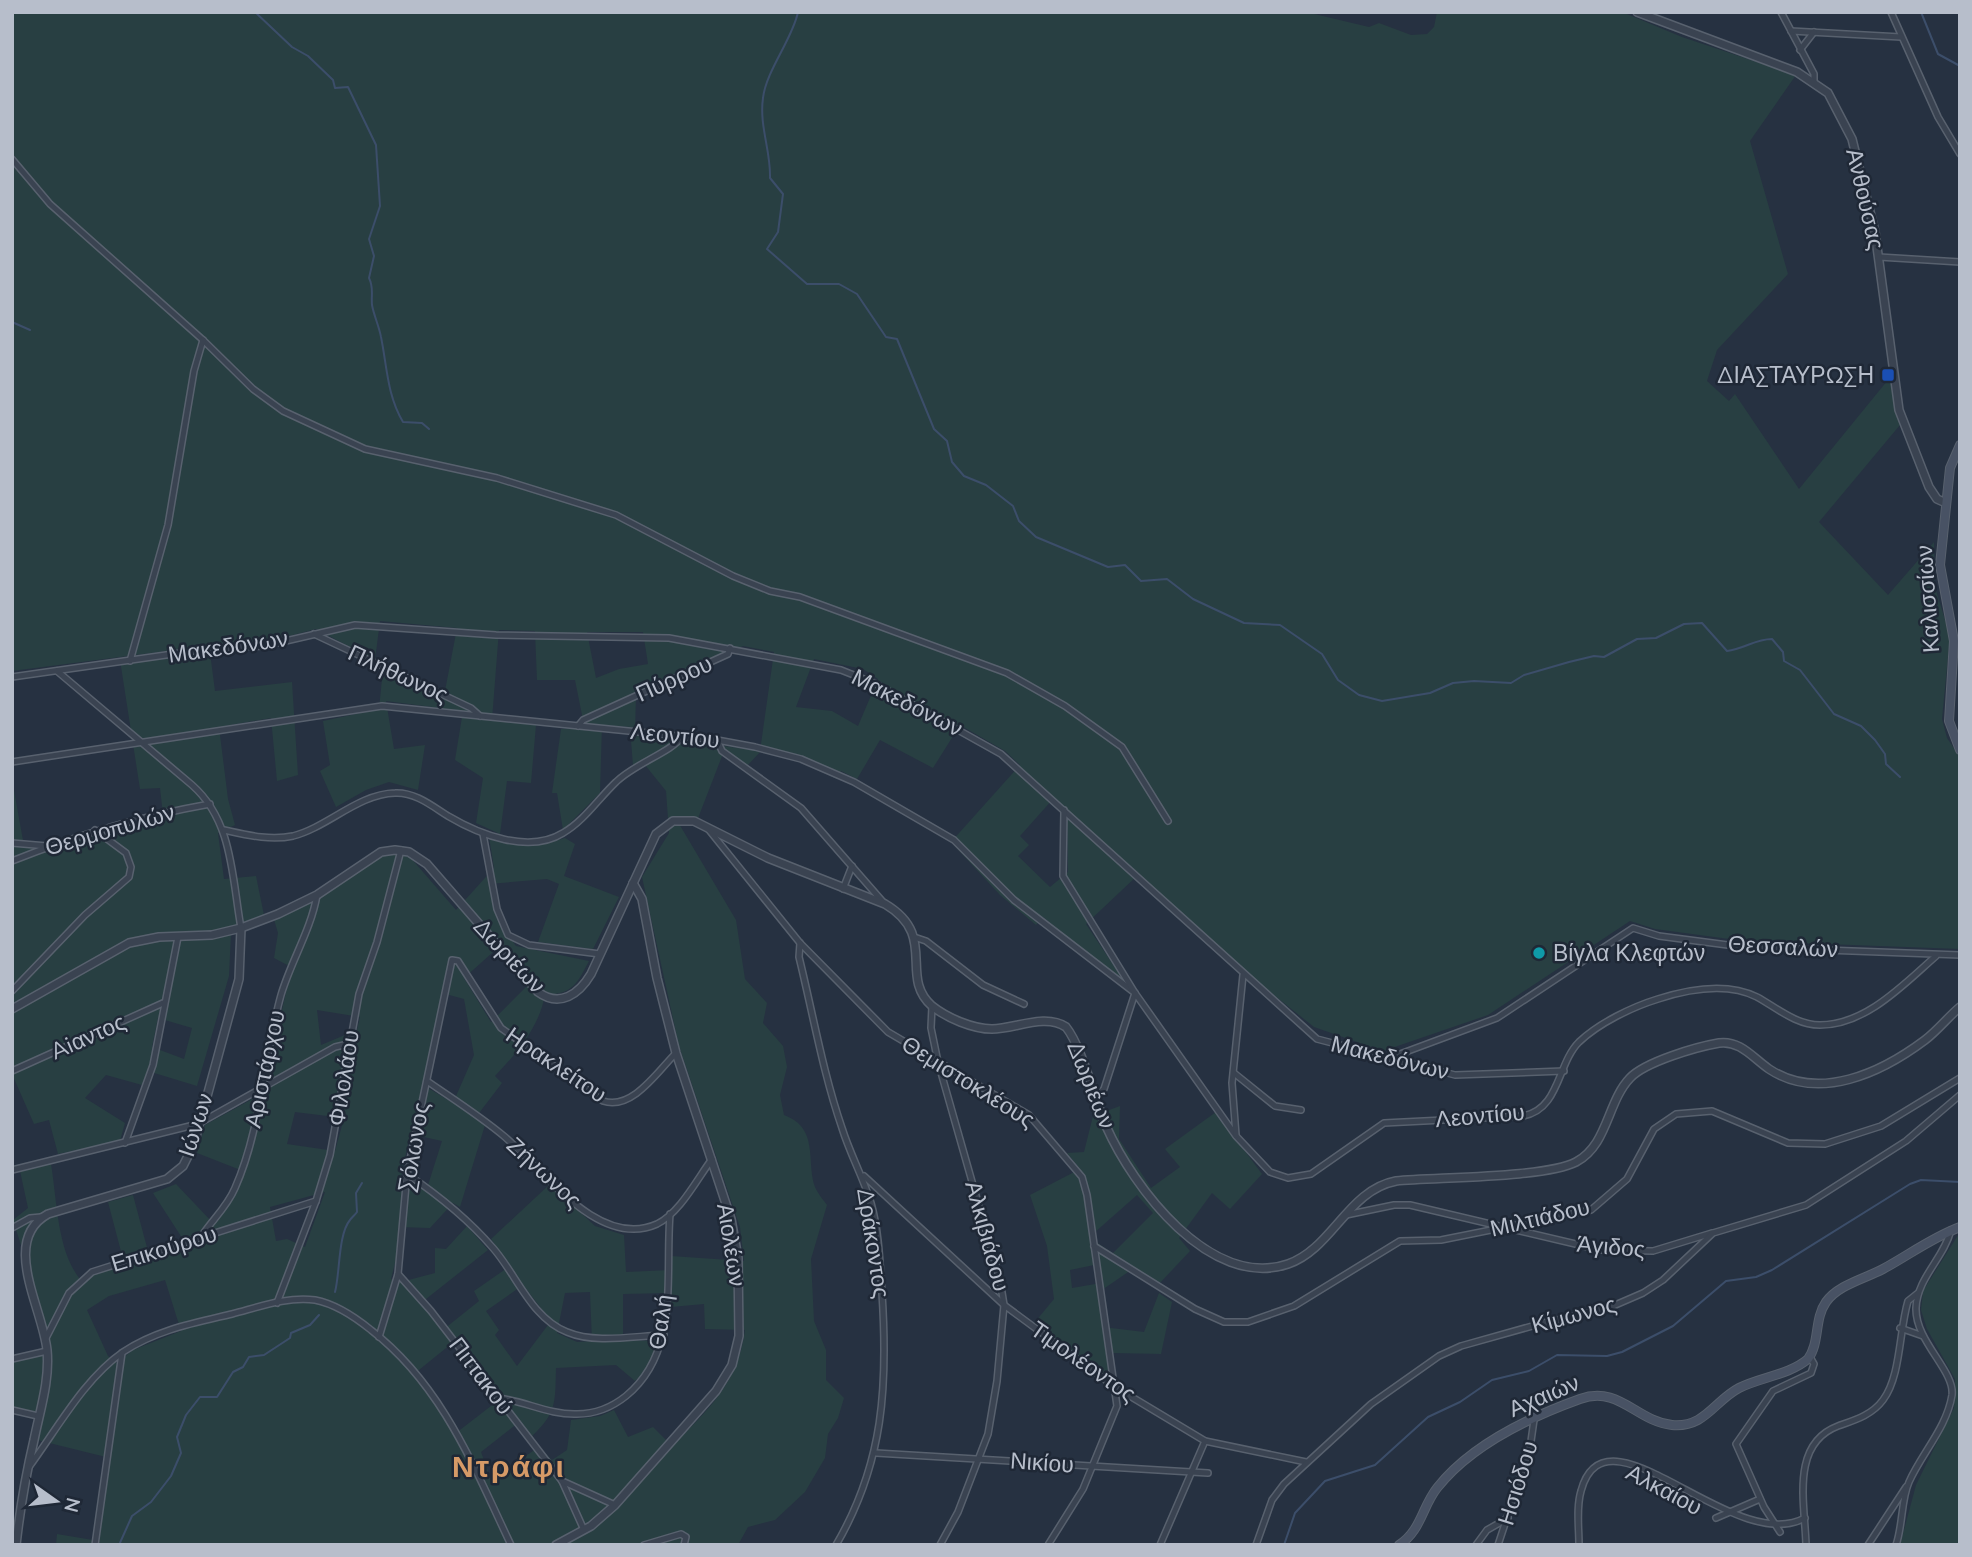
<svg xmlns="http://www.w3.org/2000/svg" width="1972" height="1557" viewBox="0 0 1972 1557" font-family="'Nunito Sans',sans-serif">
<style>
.green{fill:#283f42;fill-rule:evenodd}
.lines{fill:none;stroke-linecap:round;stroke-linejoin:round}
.stream{stroke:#3c4e6a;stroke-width:2}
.minor-casing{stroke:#58616e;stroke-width:8}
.tertiary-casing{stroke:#58616e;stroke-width:10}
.secondary-casing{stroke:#58616e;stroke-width:10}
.minor{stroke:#3a4351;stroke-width:5}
.tertiary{stroke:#3a4351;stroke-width:7}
.secondary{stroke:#485264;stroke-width:8}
.transit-dot{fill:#1a4fb4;stroke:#1f2836;stroke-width:2.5}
.culture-dot{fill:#0f9aa8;stroke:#1f2836;stroke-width:2.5}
.labels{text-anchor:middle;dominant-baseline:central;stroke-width:5;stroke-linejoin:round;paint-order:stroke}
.street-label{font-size:23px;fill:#b7becb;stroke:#1f2836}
.poi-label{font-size:23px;fill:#b7becb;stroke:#1f2836;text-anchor:end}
.district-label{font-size:30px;font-weight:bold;letter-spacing:2px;fill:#d69a67;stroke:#1f2836}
</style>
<rect width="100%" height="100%" fill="#263141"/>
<g class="green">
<path d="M 12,12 L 1306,12 L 1369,27 L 1379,23 L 1411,35 L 1427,34 L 1434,27 L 1437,12 L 1622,12 L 1682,37 L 1796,75 L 1750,141 L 1788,274 L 1717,350 L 1707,381 L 1729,401 L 1735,394 L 1799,489 L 1892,375 L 1900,425 L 1819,522 L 1888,595 L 1934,542 L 1935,587 L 1950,636 L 1942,719 L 1947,738 L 1960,757 L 1960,949 L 1744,941 L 1655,929 L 1630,921 L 1488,1015 L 1383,1051 L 1314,1027 L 1251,977 L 1138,875 L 1086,924 L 1120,975 L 1116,977 L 1043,917 L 1036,925 L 1000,895 L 951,842 L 1020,765 L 1005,751 L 960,725 L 933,768 L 880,740 L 857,779 L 841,771 L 837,779 L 799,761 L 761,751 L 748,765 L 724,751 L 695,826 L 678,822 L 736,920 L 745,979 L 767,1003 L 763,1023 L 783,1046 L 787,1067 L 780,1095 L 784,1115 C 822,1129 804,1166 817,1191 C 820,1196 824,1201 827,1205 L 811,1259 L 814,1321 L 826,1350 L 826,1380 L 844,1398 L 838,1418 L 828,1434 L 825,1458 L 805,1492 L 775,1520 L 748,1527 L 738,1545 L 56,1545 L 57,1534 L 99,1541 L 110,1458 L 37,1440 L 40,1415 L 12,1407 L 12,1360 L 49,1352 L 44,1318 L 13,1220 L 28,1208 L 20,1171 L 51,1164 C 57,1199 57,1251 80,1279 L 94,1270 L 123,1259 L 108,1202 L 133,1195 L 149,1255 L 186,1244 L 153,1193 L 176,1184 L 213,1223 L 239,1188 L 243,1171 L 197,1153 L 205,1125 L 265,1092 C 277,1051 279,1009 293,968 L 274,958 L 278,933 L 273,916 L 338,886 L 369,860 L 390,853 L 410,857 L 456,910 L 494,868 L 489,837 C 516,844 538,847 565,838 L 575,844 L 564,876 L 619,897 L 593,949 L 538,942 L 559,884 L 547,879 L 489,884 L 497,919 L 516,946 L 589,961 C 578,982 572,996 545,994 C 540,1026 517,1053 495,1076 L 502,1083 L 476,1117 L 485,1125 L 460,1207 L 453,1203 L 430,1228 L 398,1227 L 399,1247 L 391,1279 L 401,1282 L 435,1273 L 435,1248 L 446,1249 L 467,1226 L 488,1250 L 421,1303 L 444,1329 L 479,1301 L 474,1291 L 510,1266 L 491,1239 L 550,1184 L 595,1226 L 624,1235 L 626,1272 L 670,1270 L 671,1256 L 744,1261 L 740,1227 L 679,1046 L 642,877 L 669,833 L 666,791 L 641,760 L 633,766 L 630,727 L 602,725 L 600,793 L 563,830 L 557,793 L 552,793 L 561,729 L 580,728 L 582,715 L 575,680 L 537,680 L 535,631 L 499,630 L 492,720 L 536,725 L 531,783 L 507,781 L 500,834 L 476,823 L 483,778 L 455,760 L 463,711 L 386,701 L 394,749 L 425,745 L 418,790 L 389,782 L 366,790 L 336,807 L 320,771 L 330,765 L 323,721 L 379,709 L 383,669 L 444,696 L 457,628 L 380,621 L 375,660 L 316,629 L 266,642 L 209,645 L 215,691 L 292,682 L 298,775 L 277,781 L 271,718 L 219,727 L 228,799 L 235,825 L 218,833 L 224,879 L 256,876 L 265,920 L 231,934 L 229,976 L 197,1086 L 151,1072 L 142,1085 L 106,1075 L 85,1098 L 125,1123 L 120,1141 L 58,1154 L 49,1120 L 34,1124 L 12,1074 L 12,779 L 24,846 L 43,852 L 102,830 L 163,815 L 160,788 L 140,789 L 120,660 L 182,649 L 12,671 ZM 587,632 L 643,632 L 648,664 L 619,669 L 596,678 ZM 743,646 L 774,652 L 760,751 L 635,734 L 636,694 ZM 814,659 L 863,669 L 878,679 L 858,726 L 832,711 L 796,707 ZM 1053,799 L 1067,812 L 1068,872 L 1050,887 L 1018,856 L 1029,845 L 1020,836 ZM 501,945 L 533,980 L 491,1022 L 464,978 ZM 442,993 L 464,999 L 474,1055 L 453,1103 L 423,1085 ZM 317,1010 L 360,1017 L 357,1030 L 321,1045 ZM 158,1018 L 192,1028 L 184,1059 L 152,1047 ZM 295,1112 L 344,1118 L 335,1151 L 287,1144 ZM 410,1134 L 442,1141 L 428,1185 L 400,1182 ZM 325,1192 L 305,1247 L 287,1239 L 276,1241 L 270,1207 ZM 165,1280 L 181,1331 L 133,1350 L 124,1357 L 123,1368 L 108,1356 L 87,1310 L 109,1296 ZM 523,1285 L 551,1321 L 517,1366 L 495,1335 L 499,1330 L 486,1311 ZM 590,1292 L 592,1341 L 577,1342 L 557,1333 L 565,1293 ZM 670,1293 L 671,1307 L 704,1304 L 705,1329 L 745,1330 C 738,1383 708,1410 672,1446 L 653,1427 L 628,1437 L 614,1410 L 600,1416 L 571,1420 L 567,1450 L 552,1460 L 539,1447 L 491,1479 L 481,1452 L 518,1423 L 531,1437 C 557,1413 555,1403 556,1368 L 616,1365 L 635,1381 L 649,1368 L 660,1341 L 623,1340 L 623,1294 ZM 456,1340 L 500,1399 L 456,1433 L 414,1374 Z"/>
<path d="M 1120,1106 L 1119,1139 L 1151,1188 L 1180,1167 L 1165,1149 L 1216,1112 L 1262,1174 L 1230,1209 L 1212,1193 L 1179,1238 L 1190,1251 L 1158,1285 L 1134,1268 L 1099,1292 L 1103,1327 L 1144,1332 L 1159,1293 L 1172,1302 L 1161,1354 L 1113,1353 L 1117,1385 L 1112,1390 L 1030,1328 L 1054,1299 L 1047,1246 L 1030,1195 L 1080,1169 L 1067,1153 L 1084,1152 L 1093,1116 ZM 1137,1195 L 1153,1213 L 1113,1253 L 1096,1242 L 1094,1233 ZM 1099,1264 L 1101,1283 L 1072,1288 L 1070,1270 Z"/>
<path d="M 1960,1232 L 1960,1545 L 1900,1545 L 1916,1485 L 1954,1408 L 1955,1379 L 1927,1329 L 1921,1310 L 1923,1291 Z"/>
</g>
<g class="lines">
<g class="stream">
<path d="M 255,12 L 292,47 L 308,56 L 333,80 L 335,88 L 348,87 L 376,145 L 380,206 L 369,239 L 374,256 L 369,278 C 374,288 371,294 372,305 C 374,316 379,326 381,337 C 387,366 387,395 403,422 L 422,423 L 429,429"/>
<path d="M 798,12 C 793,38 766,71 763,98 C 759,126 771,151 770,178 L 783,194 L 778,232 L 767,249 L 807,284 L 839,284 L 857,294 L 886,337 L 897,339 L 934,429 L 947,441 L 952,462 L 964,476 L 986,485 L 1013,506 L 1019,521 L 1036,537 L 1108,567 L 1125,565 L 1141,581 L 1167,579 L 1193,599 L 1244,623 L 1280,625 L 1322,654 L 1338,680 L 1359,695 L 1382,701 L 1430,693 L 1453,683 L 1474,681 L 1511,683 L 1524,675 L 1569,662 L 1594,656 L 1604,657 L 1637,639 L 1656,638 L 1684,624 L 1702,623 L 1727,651 C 1744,649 1755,639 1772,639 L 1783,652 L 1784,661 L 1800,670 L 1834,714 L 1861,726 L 1875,740 L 1885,754 L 1886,764 L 1900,777"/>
<path d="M 1921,12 L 1938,54 L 1960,66"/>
<path d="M 12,322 L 30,330"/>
<path d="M 335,1292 C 340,1274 338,1234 350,1220 C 352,1217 355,1215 357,1212 L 356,1193 L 362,1183"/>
<path d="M 119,1545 L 132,1516 L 151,1502 L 171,1476 L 181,1453 L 177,1437 L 186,1415 L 200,1397 L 217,1397 L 233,1372 L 243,1367 L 249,1357 L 264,1355 L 290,1338 L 291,1333 L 310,1325 L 319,1315"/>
<path d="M 1284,1545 L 1295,1513 L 1325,1481 L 1375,1465 L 1428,1417 L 1460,1402 L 1492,1380 L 1529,1371 L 1557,1355 L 1607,1356 L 1622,1352 L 1673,1326 L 1726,1281 L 1756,1277 L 1772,1270 L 1910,1184 L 1921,1180 L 1960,1182"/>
</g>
<defs>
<g id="minor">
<path d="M 1781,12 L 1814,74 L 1814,81"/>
<path d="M 1891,12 L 1938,117 L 1960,154"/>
<path d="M 1791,31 L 1901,37"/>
<path d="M 1800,50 L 1814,32"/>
<path d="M 12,159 L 50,204 L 203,340 L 253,389 L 283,411 L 365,449 L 497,478 L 616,515 L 733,576 L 770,591 L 800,597 L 1007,673 L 1065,706 L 1122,747 L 1168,821"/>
<path d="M 1879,257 L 1960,262"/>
<path d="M 314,634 L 471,708 L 480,716"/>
<path d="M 130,661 L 168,525 L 194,371 L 203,340"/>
<path d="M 57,671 L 192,785 C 233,821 232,878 241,928"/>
<path d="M 12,677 L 215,648 L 264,646 L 355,625 L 496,635 L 669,638 L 841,670 L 874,683 L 1001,754 L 1317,1039 L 1455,1075 L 1564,1071"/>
<path d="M 578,726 L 583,720 L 728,654 L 730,648"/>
<path d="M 717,740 L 722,751 L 801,808 L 883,902"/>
<path d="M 12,762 L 382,706 L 717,740 L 755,747 L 801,759 L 854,782 L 954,840 L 1014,900 L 1135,993 L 1104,1089 L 1095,1098"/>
<path d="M 1064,810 L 1063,876 L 1135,993 L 1236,1136 L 1270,1172 L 1288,1178 L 1311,1174 L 1384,1123 L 1523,1116 C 1560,1109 1557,1064 1579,1042 C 1599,1023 1632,1007 1658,999 C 1689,989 1727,982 1757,997 C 1777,1008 1796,1025 1820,1025 C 1866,1025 1904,984 1936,956"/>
<path d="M 224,830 C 247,835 270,841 293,836 C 328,827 358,794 395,793 C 415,792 432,806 448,816 C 480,835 529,854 563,833 C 584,821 599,798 616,782 C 634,764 671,752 682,737"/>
<path d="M 709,830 L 800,943 L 888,1032 L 1029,1115 L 1082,1177 L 1087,1195 L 1117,1406 L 1083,1489 L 1048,1545"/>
<path d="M 483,834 L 497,909 L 508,935 L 529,945 L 600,954"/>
<path d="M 12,843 L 47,846"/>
<path d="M 12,861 C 77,835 142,816 210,804"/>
<path d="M 843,889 L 852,866"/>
<path d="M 914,937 L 926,941 L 983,985 L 1024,1004"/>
<path d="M 800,943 L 799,957 C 813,1014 823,1073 842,1128 C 850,1154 863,1177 871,1203 C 879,1231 880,1264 882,1293 C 888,1385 884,1463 836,1545"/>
<path d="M 12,991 L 85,915 L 129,877 L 131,867 L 126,853 L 95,830"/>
<path d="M 932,1006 L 931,1028 L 938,1062 L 1000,1280 L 1004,1305 L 997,1381 L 988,1434 L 958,1512 L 940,1545"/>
<path d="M 1391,1059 L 1400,1054 L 1497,1018 L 1633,928 L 1659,936 L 1743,947 L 1960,955"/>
<path d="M 12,1071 L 163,1003"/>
<path d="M 1234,1073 L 1275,1106 L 1301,1110"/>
<path d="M 427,1081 C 453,1099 480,1116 505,1137 C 543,1170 599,1250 657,1224 C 680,1213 697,1179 712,1159"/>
<path d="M 1236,1135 L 1232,1083 L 1243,975"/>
<path d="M 125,1143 L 153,1065 L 178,937"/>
<path d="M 12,1170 L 198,1124 L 335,1047 L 348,1044"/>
<path d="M 407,1174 C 438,1195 468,1219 493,1248 C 516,1274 532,1319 567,1332 C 595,1344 634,1336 664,1335"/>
<path d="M 864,1176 L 1004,1305 L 1115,1387 L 1205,1441 L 1306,1462"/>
<path d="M 1346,1215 L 1394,1205 L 1410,1205 L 1601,1250 L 1653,1251 L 1712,1233"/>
<path d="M 12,1228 L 30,1218 L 41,1217"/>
<path d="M 201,1237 C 212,1220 227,1207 235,1188 C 262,1127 263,1059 281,995 C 291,961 311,930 317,895"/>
<path d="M 1094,1246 L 1195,1309 L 1224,1322 L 1248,1322 L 1294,1306 L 1400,1241 L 1441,1240 L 1591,1210 L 1627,1179 L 1654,1129 L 1676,1114 L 1712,1111 L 1788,1143 L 1825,1144 L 1881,1126 L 1960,1078"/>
<path d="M 398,1274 L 431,1311 L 562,1481 L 584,1530"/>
<path d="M 277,1303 L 316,1201 L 330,1155 L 359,994 L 377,942 L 401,850"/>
<path d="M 1900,1328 L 1923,1336"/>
<path d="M 379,1337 L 398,1274 L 407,1174 L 452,960 L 458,961 L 501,1028 L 603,1101 C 632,1111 658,1071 676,1053"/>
<path d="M 45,1340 L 69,1293 L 92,1272 L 316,1201"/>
<path d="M 12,1359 L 47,1351"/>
<path d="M 498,1398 C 525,1401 549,1415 577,1414 C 596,1414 611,1408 626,1396 C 680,1352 665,1277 670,1214"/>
<path d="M 12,1410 L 38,1416"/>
<path d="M 876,1453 L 1208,1473"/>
<path d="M 29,1467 C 57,1429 84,1379 123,1352 C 156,1330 194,1323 232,1314 C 259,1307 288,1296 315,1300 C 336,1304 355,1317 371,1330 C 442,1385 473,1465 511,1545"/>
<path d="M 562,1481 L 615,1505"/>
<path d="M 1716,1518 L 1760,1499"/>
<path d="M 1780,1532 L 1764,1507 L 1736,1444 L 1773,1391 L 1811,1373 L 1814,1364 L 1810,1357"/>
<path d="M 95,1545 L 122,1353"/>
<path d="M 644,1545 L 681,1534 L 686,1537 L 684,1545"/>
<path d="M 1160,1545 L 1205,1441"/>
<path d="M 1256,1545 L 1272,1500 L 1284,1484 L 1371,1404 L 1439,1356 L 1461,1346 L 1543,1323 L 1606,1309 L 1643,1293 L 1663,1280 L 1713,1233 L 1806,1205 L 1906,1141 L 1960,1095"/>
<path d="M 1476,1545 L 1487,1530 L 1508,1518"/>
<path d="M 1498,1545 L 1530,1448 L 1534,1420"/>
<path d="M 1579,1545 C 1579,1527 1576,1508 1581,1491 C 1606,1398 1733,1557 1805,1518"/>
<path d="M 1806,1545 C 1805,1504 1790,1444 1838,1426 C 1855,1420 1872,1415 1883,1400 C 1901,1376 1899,1331 1908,1301 L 1918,1293"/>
<path d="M 1868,1545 L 1906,1487"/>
<path d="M 1896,1545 C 1903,1525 1901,1500 1909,1482 C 1922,1453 1947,1427 1952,1395 C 1955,1371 1915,1341 1916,1308 C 1917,1278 1944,1258 1951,1230"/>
</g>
<g id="tertiary">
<path d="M 1637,12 L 1797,72 L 1828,93 L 1852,139 L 1875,232 L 1899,410 L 1929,487 L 1937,499 L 1946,503"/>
<path d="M 12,1009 L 129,943 L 159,937 L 212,935 L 241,928 L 278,914 L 317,895 L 381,852 L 395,850 L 409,852 L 427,864 L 538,992 C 560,1008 579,994 591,974 L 656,834 L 673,821 L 694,821 L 768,858 L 885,904 C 939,936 898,976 932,1006 C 947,1018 973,1029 992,1029 C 1015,1029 1045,1013 1066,1027 C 1082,1047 1095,1100 1106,1126 C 1133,1187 1210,1290 1288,1264 C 1332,1249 1348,1190 1396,1181 C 1438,1177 1545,1178 1576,1162 C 1608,1145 1607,1102 1630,1078 C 1645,1062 1696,1047 1719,1043 C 1740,1040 1753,1058 1769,1069 C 1819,1102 1881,1073 1925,1040 C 1938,1030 1948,1017 1960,1007"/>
<path d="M 16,1545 C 20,1509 26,1474 34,1440 C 40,1410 50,1380 47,1350 C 43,1309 0,1240 48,1214 L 167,1179 L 183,1166 L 194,1144 L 239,979 L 241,928"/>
<path d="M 556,1545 L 591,1526 L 615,1505 L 716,1391 L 732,1365 L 739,1336 L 738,1258 L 731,1219 L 676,1053 L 657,978 L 642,899 L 633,883"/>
</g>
<g id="secondary">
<path d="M 1960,445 L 1950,468 L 1940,565 L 1954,641 L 1949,721 L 1960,750"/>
<path d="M 1399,1545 C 1421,1531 1422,1507 1437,1488 C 1470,1446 1530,1417 1580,1399 C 1619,1385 1636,1421 1672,1425 C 1705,1428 1714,1401 1739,1388 C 1761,1377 1789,1375 1808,1359 C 1820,1343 1814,1319 1826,1302 C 1838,1285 1864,1279 1883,1269 C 1909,1255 1931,1238 1960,1227"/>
</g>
</defs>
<use href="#minor" class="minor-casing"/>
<use href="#tertiary" class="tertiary-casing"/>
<use href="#secondary" class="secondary-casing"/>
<use href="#minor" class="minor"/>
<use href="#tertiary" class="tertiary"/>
<use href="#secondary" class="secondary"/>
</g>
<rect class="transit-dot" x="1881" y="368" width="14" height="14" rx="3.5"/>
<circle class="culture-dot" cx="1539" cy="953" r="7"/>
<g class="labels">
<g class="street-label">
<text transform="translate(1865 199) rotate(77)">Ανθούσας</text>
<text transform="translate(1928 599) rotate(-94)">Καλισσίων</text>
<text transform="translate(228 647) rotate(-8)">Μακεδόνων</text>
<text transform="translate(398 674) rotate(25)">Πλήθωνος</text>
<text transform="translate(674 679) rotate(-24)">Πύρρου</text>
<text transform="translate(907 703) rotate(27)">Μακεδόνων</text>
<text transform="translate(675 736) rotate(6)">Λεοντίου</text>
<text transform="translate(110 830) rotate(-16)">Θερμοπυλών</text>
<text transform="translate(1783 947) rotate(3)">Θεσσαλών</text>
<text transform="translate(509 956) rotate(47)">Δωριέων</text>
<text transform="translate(88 1037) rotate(-24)">Aiαντος</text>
<text transform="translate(1390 1058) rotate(14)">Μακεδόνων</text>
<text transform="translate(556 1065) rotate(34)">Ηρακλείτου</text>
<text transform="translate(265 1069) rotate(-78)">Αριστάρχου</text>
<text transform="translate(344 1078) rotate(-81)">Φιλολάου</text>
<text transform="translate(968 1082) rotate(32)">Θεμιστοκλέους</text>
<text transform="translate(1091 1085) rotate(68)">Δωριέων</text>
<text transform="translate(1480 1116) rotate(-5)">Λεοντίου</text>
<text transform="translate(196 1125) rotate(-72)">Ιώνων</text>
<text transform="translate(414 1147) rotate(-80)">Σόλωνος</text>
<text transform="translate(544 1173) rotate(43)">Ζήνωνος</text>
<text transform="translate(1540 1218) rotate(-13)">Μιλτιάδου</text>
<text transform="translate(987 1236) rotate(75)">Αλκιβιάδου</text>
<text transform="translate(873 1243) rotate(81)">Δράκοντος</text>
<text transform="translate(731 1245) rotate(81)">Αιολέων</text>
<text transform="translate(1611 1247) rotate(5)">Άγιδος</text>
<text transform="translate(164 1249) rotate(-17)">Επικούρου</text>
<text transform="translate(1574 1315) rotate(-15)">Κίμωνος</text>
<text transform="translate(661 1322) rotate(-82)">Θαλή</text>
<text transform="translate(1083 1362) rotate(35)">Τιμολέοντος</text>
<text transform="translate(481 1376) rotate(53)">Πιττακού</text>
<text transform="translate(1544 1396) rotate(-23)">Αχαιών</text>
<text transform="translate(1042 1463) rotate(4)">Νικίου</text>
<text transform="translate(1518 1483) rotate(-73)">Ησιόδου</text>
<text transform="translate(1664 1490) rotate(28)">Αλκαίου</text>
</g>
<g class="poi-label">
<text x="1874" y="375">ΔΙΑΣΤΑΥΡΩΣΗ</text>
<text x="1553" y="953" text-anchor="start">Βίγλα Κλεφτών</text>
</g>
<g class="district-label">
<text x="509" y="1467">Ντράφι</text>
</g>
</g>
<rect width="1972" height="1557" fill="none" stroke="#b7becb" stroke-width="28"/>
<g transform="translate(56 1501) rotate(104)" stroke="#1f2836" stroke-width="5" paint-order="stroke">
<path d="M0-5L12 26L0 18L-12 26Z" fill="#b7becb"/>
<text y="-10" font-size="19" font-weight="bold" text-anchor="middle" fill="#b7becb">N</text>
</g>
</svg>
